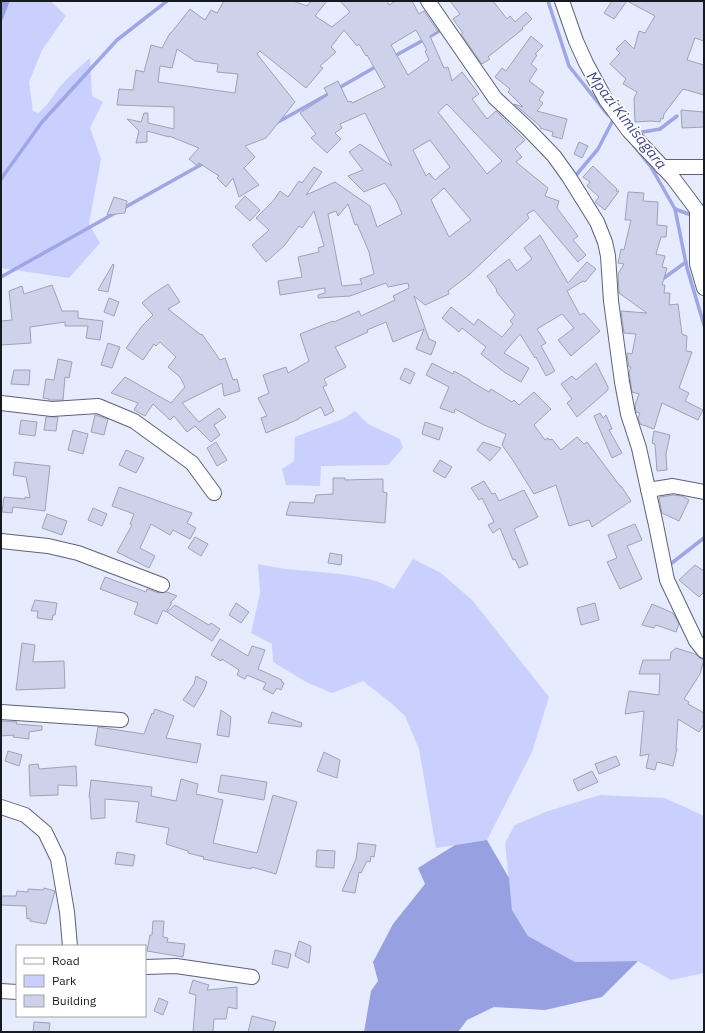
<svg xmlns="http://www.w3.org/2000/svg" width="705" height="1033" viewBox="0 0 705 1033" font-family="'IBM Plex Sans',sans-serif">
<style>
.green{fill:#c9d0fe}
.forest{fill:#97a0e1}
.lines{fill:none;stroke-linecap:round;stroke-linejoin:round}
.stream{stroke:#9da6e7;stroke-width:3.5}
.building{fill:#cdd1e9;stroke:#9ea2b9;fill-rule:evenodd}
.street-casing{stroke:#5f6277;stroke-width:16}
.street{stroke:#fff;stroke-width:14}
.labels{text-anchor:middle;dominant-baseline:central;stroke-width:3.5;stroke-linejoin:round;paint-order:stroke}
.water-label{font-size:15px;font-style:italic;fill:#424593;stroke:#fff}
</style>
<rect width="100%" height="100%" fill="#e7ebfe"/>
<g class="green">
<path d="M 10,1 L 51,1 L 66,16 L 42,50 L 29,82 L 33,111 L 38,113 C 47,107 52,97 58,89 C 68,77 79,67 90,58 L 92,96 L 103,102 L 90,128 L 101,159 L 89,224 L 100,243 L 69,278 L 1,268 L 1,24 Z"/>
<path d="M 355,411 L 368,424 L 400,439 L 403,448 L 388,465 L 321,466 L 320,486 L 286,485 L 282,469 L 294,461 L 295,437 L 343,419 Z"/>
<path d="M 413,559 L 441,573 L 473,601 L 549,697 L 532,752 L 487,840 L 436,848 L 419,749 L 405,716 L 391,703 L 363,681 L 332,693 L 306,682 L 273,662 L 272,644 L 251,633 L 260,593 L 258,564 C 295,573 333,570 368,579 C 377,581 386,585 394,589 Z"/>
<path d="M 600,795 L 665,798 L 704,816 L 704,973 L 671,980 L 638,961 L 575,962 L 528,936 L 512,910 L 505,843 L 515,825 L 548,811 Z"/>
</g>
<g class="forest">
<path d="M 1,1 L 10,1 L 1,24 Z"/>
<path d="M 487,840 L 509,878 L 512,910 L 528,936 L 575,962 L 638,961 L 602,997 L 545,1010 L 494,1007 L 467,1020 L 458,1032 L 364,1032 L 371,991 L 378,981 L 373,962 L 393,924 L 425,884 L 418,868 L 455,845 Z"/>
</g>
<g class="lines">
<g class="stream">
<path d="M 548,1 L 569,66 L 608,115"/>
<path d="M 393,57 L 443,29"/>
<path d="M 337,89 L 377,66"/>
<path d="M 278,122 L 332,92"/>
<path d="M 637,133 L 660,129 L 677,116"/>
<path d="M 634,146 L 651,167 L 675,209 L 687,268 L 704,325"/>
<path d="M 577,174 L 598,149 L 613,120"/>
<path d="M 1,179 L 42,122 L 117,40 L 167,1"/>
<path d="M 122,209 L 204,163"/>
<path d="M 675,209 L 694,216"/>
<path d="M 1,277 L 115,213"/>
<path d="M 664,278 L 686,262"/>
<path d="M 668,566 L 704,538"/>
</g>
</g>
<g class="building">
<path d="M 224,1 L 293,1 L 307,6 L 311,1 L 327,1 L 315,16 L 332,27 L 350,12 L 340,1 L 387,1 L 389,5 L 396,1 L 412,1 L 419,14 L 424,11 L 438,31 L 430,36 L 444,68 L 448,67 L 452,81 L 462,72 L 479,94 L 472,99 L 487,119 L 496,111 L 525,140 L 515,149 L 522,157 L 516,162 L 548,188 L 545,196 L 559,201 L 557,208 L 578,236 L 573,240 L 586,255 L 578,262 L 534,210 L 527,214 L 529,218 L 469,275 L 448,291 L 449,294 L 425,305 L 414,296 L 429,339 L 436,342 L 431,355 L 416,349 L 424,329 L 393,342 L 386,322 L 367,330 L 368,332 L 335,347 L 346,367 L 324,379 L 327,385 L 323,387 L 334,411 L 325,416 L 321,407 L 299,418 L 299,419 L 266,433 L 261,418 L 267,416 L 258,398 L 269,393 L 263,375 L 286,367 L 288,373 L 309,361 L 300,334 L 333,321 L 334,322 L 359,311 L 361,316 L 395,300 L 393,296 L 409,288 L 408,283 L 388,287 L 386,283 L 350,296 L 318,298 L 318,295 L 325,293 L 325,288 L 280,295 L 278,281 L 302,277 L 298,257 L 319,252 L 318,248 L 324,246 L 314,211 L 302,228 L 299,226 L 284,246 L 266,262 L 252,245 L 269,230 L 256,218 L 273,201 L 280,191 L 288,197 L 299,181 L 302,183 L 314,167 L 322,172 L 306,195 L 335,182 L 370,206 L 377,227 L 402,214 L 397,202 L 385,183 L 364,192 L 348,176 L 363,170 L 349,152 L 360,144 L 392,166 L 365,113 L 340,124 L 342,128 L 335,133 L 341,139 L 327,153 L 311,138 L 316,134 L 300,113 L 328,95 L 324,88 L 338,81 L 348,102 L 351,101 L 352,103 L 385,87 L 367,55 L 366,56 L 359,44 L 357,46 L 344,30 L 331,47 L 336,52 L 320,66 L 323,68 L 306,88 L 260,51 L 257,54 L 295,102 L 266,138 L 245,146 L 255,157 L 244,168 L 259,185 L 239,197 L 233,178 L 226,187 L 217,178 L 219,176 L 199,163 L 196,165 L 189,159 L 199,148 L 169,136 L 169,137 L 147,131 L 147,142 L 136,143 L 139,131 L 127,119 L 141,122 L 144,113 L 148,113 L 148,123 L 174,129 L 174,107 L 117,105 L 119,89 L 133,90 L 136,70 L 144,72 L 151,45 L 162,48 L 170,33 L 171,33 L 190,9 L 205,20 L 211,10 L 217,13 ZM 416,30 L 427,50 L 425,51 L 429,60 L 408,75 L 391,45 ZM 177,49 L 195,61 L 218,64 L 217,72 L 238,74 L 235,93 L 158,82 L 160,66 L 172,68 ZM 447,104 L 502,161 L 487,174 L 438,112 ZM 430,140 L 450,167 L 435,180 L 429,173 L 426,176 L 413,150 ZM 444,188 L 471,220 L 449,237 L 431,200 ZM 348,204 L 355,225 L 357,224 L 369,252 L 374,274 L 360,279 L 362,284 L 342,286 L 328,214 L 336,211 L 338,216 Z"/>
<path d="M 450,1 L 493,1 L 507,19 L 510,16 L 515,22 L 526,12 L 532,19 L 522,28 L 523,29 L 488,57 L 490,59 L 482,64 L 461,34 L 463,33 L 453,19 L 460,14 Z"/>
<path d="M 612,1 L 704,1 L 704,41 L 695,38 L 687,60 L 704,65 L 704,95 L 683,89 L 664,114 L 663,119 L 661,118 L 660,122 L 651,121 L 635,122 L 634,98 L 637,92 L 623,84 L 626,79 L 610,64 L 620,53 L 616,49 L 625,40 L 634,49 L 639,31 L 645,33 L 655,16 L 627,1 L 614,19 L 604,13 Z"/>
<path d="M 531,36 L 543,46 L 535,54 L 537,55 L 531,64 L 537,69 L 529,81 L 544,92 L 539,100 L 543,103 L 537,111 L 567,119 L 562,139 L 552,136 L 553,132 L 540,128 L 540,126 L 514,104 L 523,107 L 508,92 L 510,89 L 495,77 L 502,68 L 506,71 Z"/>
<path d="M 681,110 L 704,112 L 704,127 L 682,128 Z"/>
<path d="M 579,142 L 588,146 L 582,158 L 574,154 Z"/>
<path d="M 593,166 L 617,189 L 616,191 L 619,191 L 605,210 L 595,202 L 599,197 L 587,186 L 590,182 L 583,177 Z"/>
<path d="M 628,192 L 644,193 L 643,201 L 658,202 L 657,225 L 667,226 L 666,237 L 661,237 L 656,254 L 665,256 L 662,267 L 667,268 L 662,285 L 665,285 L 664,293 L 670,293 L 669,305 L 678,304 L 682,334 L 687,336 L 686,351 L 692,352 L 679,388 L 689,393 L 685,401 L 703,410 L 698,420 L 662,403 L 654,429 L 640,424 L 638,418 L 640,413 L 636,412 L 635,405 L 639,394 L 632,392 L 629,372 L 631,367 L 629,367 L 627,354 L 627,353 L 632,354 L 636,334 L 624,333 L 621,311 L 647,313 L 619,293 L 618,274 L 624,264 L 618,263 L 621,249 L 624,250 L 631,220 L 625,220 Z"/>
<path d="M 245,196 L 260,210 L 250,221 L 235,207 Z"/>
<path d="M 114,197 L 127,201 L 125,213 L 107,215 Z"/>
<path d="M 540,235 L 568,283 L 587,262 L 596,269 L 585,282 L 583,281 L 567,291 L 580,315 L 584,313 L 600,331 L 571,356 L 558,340 L 574,328 L 562,314 L 537,329 L 546,343 L 541,346 L 555,371 L 546,376 L 536,357 L 535,358 L 520,334 L 504,353 L 529,368 L 521,382 L 504,372 L 481,354 L 486,347 L 462,328 L 459,332 L 442,318 L 451,307 L 474,325 L 478,319 L 502,337 L 513,324 L 510,321 L 515,315 L 496,291 L 497,290 L 487,276 L 509,259 L 517,271 L 532,259 L 524,248 Z"/>
<path d="M 113,264 L 114,265 L 108,292 L 98,290 Z"/>
<path d="M 168,284 L 180,302 L 168,309 L 201,335 L 202,334 L 220,360 L 225,358 L 233,380 L 237,379 L 240,391 L 224,396 L 222,383 L 182,403 L 199,422 L 219,408 L 226,417 L 214,425 L 220,435 L 211,442 L 195,426 L 187,432 L 174,416 L 170,420 L 153,404 L 145,416 L 134,410 L 138,403 L 111,393 L 125,377 L 171,403 L 185,387 L 180,377 L 168,367 L 176,357 L 160,342 L 156,346 L 154,344 L 143,360 L 126,348 L 142,326 L 153,315 L 142,303 L 150,296 Z"/>
<path d="M 52,285 L 62,311 L 78,311 L 78,318 L 103,321 L 100,340 L 86,338 L 88,326 L 65,326 L 65,322 L 30,327 L 31,343 L 1,345 L 1,321 L 12,320 L 9,291 L 22,286 L 24,294 Z"/>
<path d="M 109,298 L 119,302 L 114,316 L 104,312 Z"/>
<path d="M 108,343 L 120,347 L 112,368 L 101,365 Z"/>
<path d="M 58,359 L 72,362 L 69,378 L 65,377 L 63,400 L 49,400 L 49,399 L 43,398 L 46,379 L 54,380 Z"/>
<path d="M 432,363 L 453,374 L 454,371 L 470,380 L 470,381 L 489,392 L 491,389 L 512,402 L 514,400 L 519,405 L 534,392 L 551,409 L 534,425 L 545,440 L 548,438 L 549,440 L 552,439 L 561,450 L 577,437 L 584,444 L 587,442 L 620,486 L 621,486 L 631,501 L 592,527 L 589,520 L 569,526 L 556,485 L 534,494 L 512,459 L 502,445 L 506,434 L 484,425 L 455,409 L 454,413 L 440,408 L 449,387 L 426,375 Z"/>
<path d="M 596,363 L 608,387 L 608,390 L 577,417 L 567,403 L 572,399 L 561,384 L 572,376 L 576,380 Z"/>
<path d="M 405,368 L 415,373 L 410,384 L 400,379 Z"/>
<path d="M 14,370 L 30,370 L 29,385 L 11,384 Z"/>
<path d="M 600,413 L 603,418 L 606,415 L 612,429 L 609,430 L 622,453 L 612,458 L 594,416 Z"/>
<path d="M 95,415 L 108,419 L 104,435 L 91,432 Z"/>
<path d="M 46,417 L 58,417 L 56,431 L 44,430 Z"/>
<path d="M 21,420 L 37,422 L 35,436 L 19,434 Z"/>
<path d="M 425,422 L 443,428 L 439,440 L 422,434 Z"/>
<path d="M 73,430 L 88,434 L 83,454 L 68,450 Z"/>
<path d="M 654,431 L 670,435 L 666,454 L 667,470 L 657,471 L 655,444 L 652,443 Z"/>
<path d="M 216,442 L 227,460 L 217,466 L 207,448 Z"/>
<path d="M 483,442 L 501,448 L 490,461 L 477,450 Z"/>
<path d="M 126,450 L 144,458 L 136,473 L 119,465 Z"/>
<path d="M 440,460 L 452,467 L 445,478 L 433,471 Z"/>
<path d="M 15,462 L 50,466 L 45,511 L 13,507 L 12,513 L 2,512 L 4,497 L 25,499 L 25,497 L 30,498 L 26,477 L 13,475 Z"/>
<path d="M 333,478 L 345,478 L 345,480 L 383,479 L 383,492 L 387,493 L 385,523 L 286,515 L 290,502 L 314,503 L 316,495 L 333,494 Z"/>
<path d="M 484,481 L 492,494 L 495,493 L 499,501 L 524,490 L 538,517 L 514,529 L 528,564 L 519,568 L 515,559 L 513,560 L 500,528 L 493,533 L 488,525 L 494,522 L 482,498 L 479,500 L 471,488 Z"/>
<path d="M 119,487 L 192,513 L 187,523 L 196,528 L 190,539 L 173,530 L 170,535 L 151,524 L 140,548 L 155,556 L 149,568 L 117,552 L 132,525 L 130,524 L 134,514 L 112,506 Z"/>
<path d="M 673,495 L 682,496 L 689,500 L 679,521 L 662,513 L 659,498 L 660,497 Z"/>
<path d="M 93,508 L 107,514 L 102,526 L 88,520 Z"/>
<path d="M 47,514 L 67,521 L 62,535 L 42,528 Z"/>
<path d="M 635,524 L 642,540 L 627,546 L 642,579 L 620,589 L 607,562 L 617,558 L 608,535 Z"/>
<path d="M 195,537 L 208,544 L 201,556 L 188,548 Z"/>
<path d="M 330,553 L 342,555 L 341,565 L 328,563 Z"/>
<path d="M 695,565 L 704,571 L 704,592 L 699,597 L 679,580 Z"/>
<path d="M 105,577 L 146,592 L 147,589 L 159,593 L 167,592 L 177,596 L 170,603 L 172,603 L 166,612 L 163,610 L 157,624 L 134,614 L 138,603 L 100,589 Z"/>
<path d="M 35,600 L 57,603 L 55,615 L 53,615 L 52,620 L 37,618 L 38,611 L 31,611 Z"/>
<path d="M 236,603 L 249,612 L 241,623 L 229,615 Z"/>
<path d="M 595,603 L 599,620 L 581,625 L 577,608 Z"/>
<path d="M 652,604 L 673,613 L 679,624 L 676,632 L 656,625 L 654,628 L 642,625 Z"/>
<path d="M 175,605 L 209,625 L 211,623 L 220,629 L 212,641 L 167,612 Z"/>
<path d="M 220,639 L 248,656 L 252,646 L 265,650 L 258,669 L 282,680 L 281,681 L 284,683 L 281,690 L 277,688 L 273,694 L 263,689 L 266,683 L 247,675 L 245,679 L 237,675 L 239,670 L 222,659 L 221,661 L 211,655 Z"/>
<path d="M 22,643 L 35,645 L 33,662 L 64,661 L 65,688 L 16,690 Z"/>
<path d="M 676,648 L 695,654 L 701,659 L 704,659 L 700,674 L 684,699 L 689,702 L 688,704 L 704,713 L 704,724 L 699,732 L 678,719 L 676,749 L 677,749 L 673,766 L 657,762 L 655,770 L 646,768 L 649,754 L 640,756 L 644,711 L 625,714 L 629,691 L 659,695 L 660,674 L 639,674 L 643,660 L 670,660 L 671,652 Z"/>
<path d="M 196,676 L 207,682 L 204,690 L 194,707 L 183,700 L 194,684 Z"/>
<path d="M 155,709 L 174,716 L 166,738 L 201,744 L 197,763 L 95,745 L 98,727 L 144,734 L 152,713 L 153,714 Z"/>
<path d="M 221,710 L 231,717 L 229,737 L 217,735 Z"/>
<path d="M 272,712 L 302,723 L 301,727 L 268,723 Z"/>
<path d="M 1,721 L 17,722 L 16,724 L 42,726 L 42,730 L 29,732 L 29,739 L 13,737 L 14,735 L 1,736 Z"/>
<path d="M 8,751 L 22,755 L 19,766 L 5,761 Z"/>
<path d="M 324,752 L 340,760 L 337,778 L 317,771 Z"/>
<path d="M 616,756 L 620,765 L 599,774 L 595,764 Z"/>
<path d="M 38,764 L 39,769 L 76,766 L 77,786 L 58,785 L 58,795 L 30,796 L 29,765 Z"/>
<path d="M 592,771 L 598,782 L 578,791 L 573,780 Z"/>
<path d="M 221,775 L 267,782 L 264,800 L 218,792 Z"/>
<path d="M 181,779 L 198,784 L 196,794 L 223,800 L 213,843 L 257,853 L 273,795 L 297,802 L 276,874 L 252,867 L 251,869 L 203,859 L 204,857 L 188,853 L 188,851 L 166,844 L 169,828 L 136,822 L 139,802 L 105,799 L 105,818 L 91,819 L 90,797 L 89,797 L 91,780 L 152,787 L 151,796 L 176,801 Z"/>
<path d="M 358,843 L 376,845 L 374,857 L 371,856 L 370,862 L 367,861 L 361,873 L 359,872 L 355,893 L 342,891 L 356,859 Z"/>
<path d="M 317,850 L 335,851 L 334,868 L 316,867 Z"/>
<path d="M 117,852 L 135,855 L 133,866 L 115,864 Z"/>
<path d="M 44,888 L 55,891 L 46,924 L 30,921 L 30,918 L 27,919 L 26,906 L 1,905 L 1,896 L 16,896 L 17,891 L 28,892 L 28,889 L 43,890 Z"/>
<path d="M 153,921 L 164,921 L 163,937 L 168,938 L 167,942 L 185,944 L 183,957 L 147,951 L 150,935 L 152,935 Z"/>
<path d="M 299,941 L 311,946 L 309,963 L 295,956 Z"/>
<path d="M 275,950 L 291,954 L 288,968 L 272,964 Z"/>
<path d="M 193,980 L 209,985 L 207,990 L 237,987 L 237,1009 L 228,1007 L 226,1019 L 214,1019 L 213,1032 L 193,1032 L 196,995 L 189,993 Z"/>
<path d="M 159,998 L 168,1002 L 163,1015 L 154,1011 Z"/>
<path d="M 252,1016 L 276,1022 L 273,1032 L 248,1032 Z"/>
<path d="M 34,1022 L 50,1023 L 49,1032 L 33,1032 Z"/>
</g>
<g class="lines">
<defs>
<g id="street">
<path d="M 428,1 L 495,98 L 526,127 L 554,156 L 569,177 L 597,222 L 605,242 L 608,256 L 611,301 L 622,382 L 628,414 L 639,448 L 656,525 L 667,580 L 696,641 L 704,651"/>
<path d="M 562,1 L 576,41 L 586,63 L 606,100 L 629,131 L 673,178 L 697,210 L 697,264 L 704,288"/>
<path d="M 662,167 L 704,167"/>
<path d="M 1,403 L 52,409 L 98,406 L 134,421 L 192,463 L 214,493"/>
<path d="M 648,490 L 673,486 L 704,492"/>
<path d="M 1,541 L 48,546 L 78,553 L 162,585"/>
<path d="M 1,712 L 121,720"/>
<path d="M 1,807 L 25,815 L 45,832 L 58,859 L 67,912 L 70,946"/>
<path d="M 145,967 L 176,966 L 252,977"/>
<path d="M 1,991 L 17,992"/>
</g>
</defs>
<use href="#street" class="street-casing"/>
<use href="#street" class="street"/>
</g>
<g class="labels">
<g class="water-label">
<text transform="translate(627 120) rotate(52)">Mpazi Kimisagara</text>
</g>
</g>
<rect width="705" height="1033" fill="none" stroke="#171921" stroke-width="4"/>
<rect x="16" y="945" width="130" height="72" fill="#ffffff" stroke="#a2a3a6"/>
<rect x="24" y="958" width="20" height="6" fill="#ffffff" stroke="#a2a3a6"/>
<text x="52" y="965" font-size="12" fill="#171921">Road</text>
<rect x="24" y="975" width="20" height="12" fill="#c9d0fe" stroke="#a2a3a6"/>
<text x="52" y="985" font-size="12" fill="#171921">Park</text>
<rect x="24" y="995" width="20" height="12" fill="#cdd1e9" stroke="#a2a3a6"/>
<text x="52" y="1005" font-size="12" fill="#171921">Building</text>
</svg>
